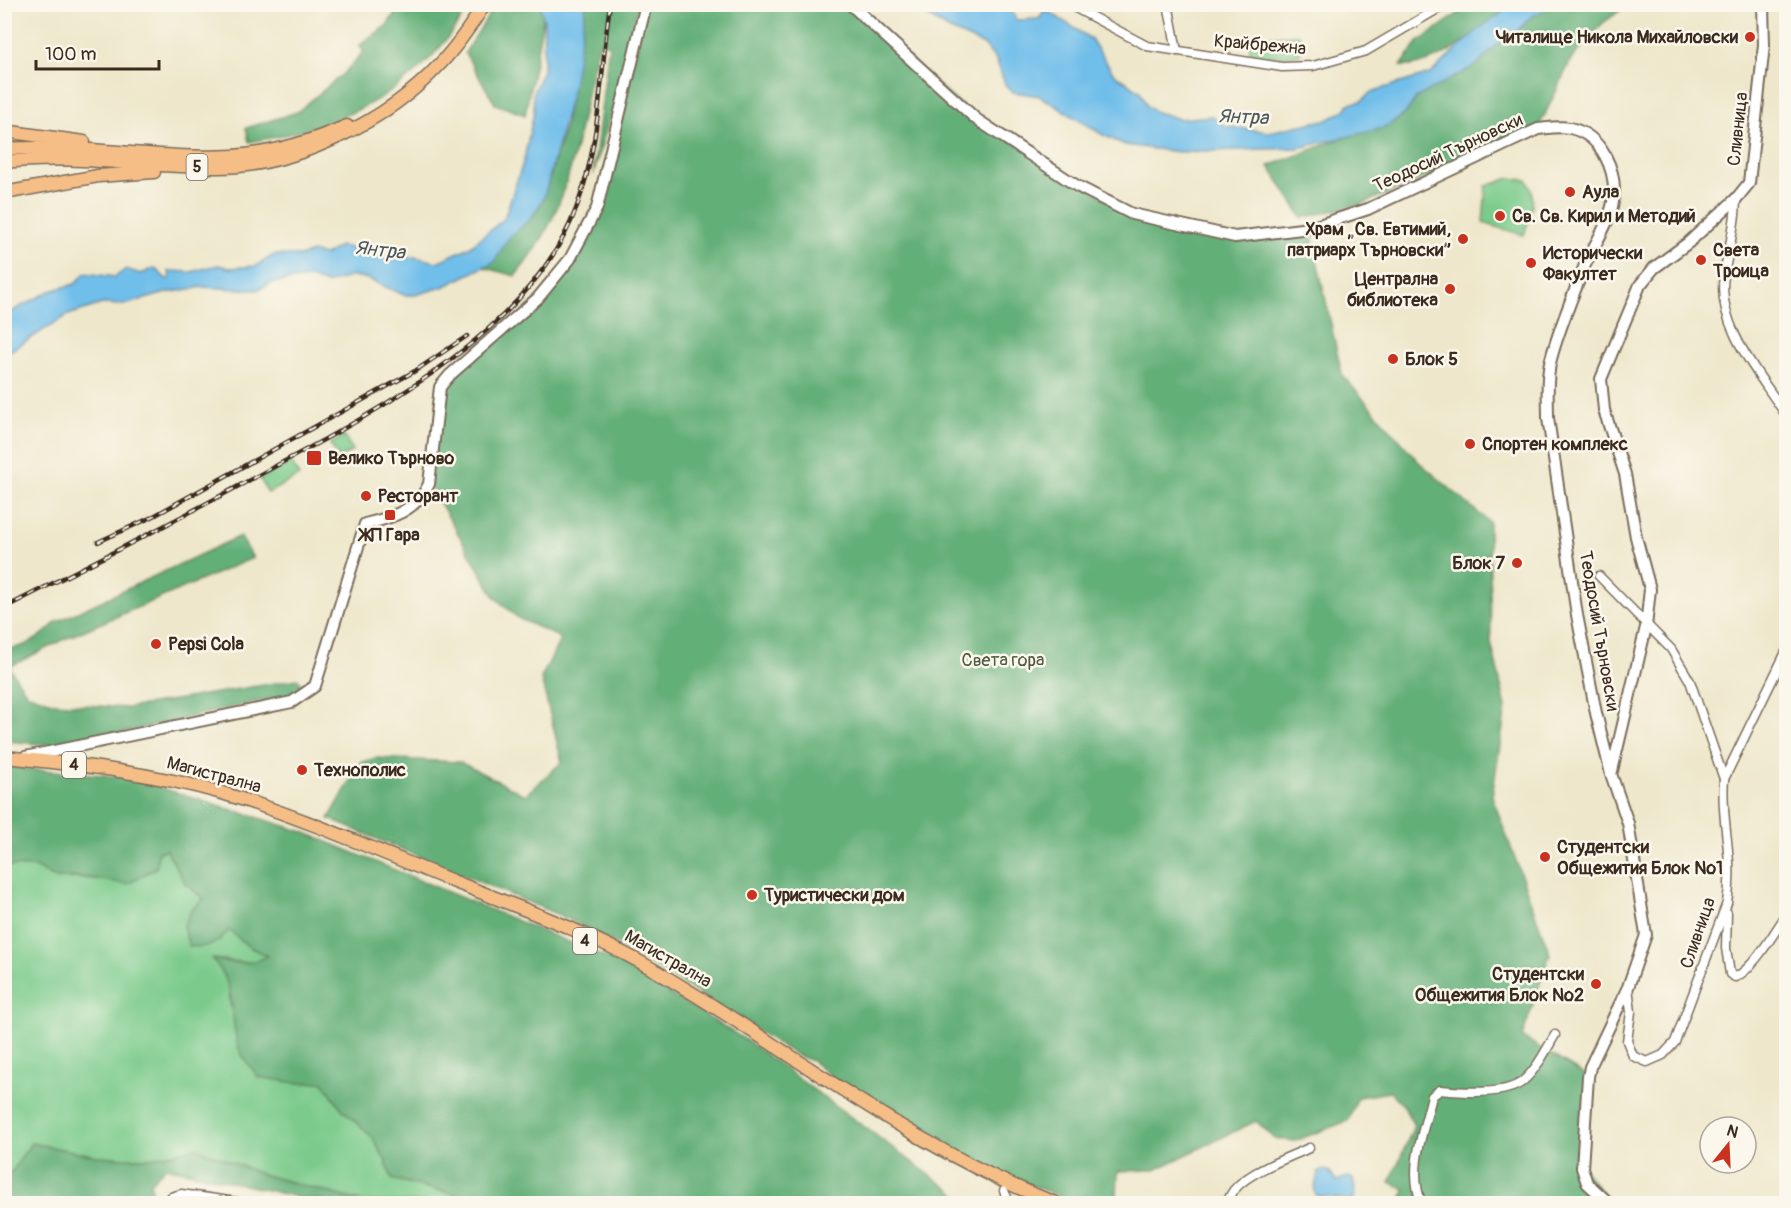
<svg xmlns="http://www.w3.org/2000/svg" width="1791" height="1208" viewBox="0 0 1791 1208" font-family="Pangolin,sans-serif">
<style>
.green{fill:#7bcb8c;stroke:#5b7a55;stroke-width:1.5}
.forest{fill:#64af78;stroke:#506c4b;stroke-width:1.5}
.water{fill:#70beea;stroke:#567484;stroke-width:1.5}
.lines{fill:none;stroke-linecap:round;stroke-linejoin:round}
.minor-casing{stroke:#7a6c5b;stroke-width:11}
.tertiary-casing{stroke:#7a6c5b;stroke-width:14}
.primary-casing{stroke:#7a6c5b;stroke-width:15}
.minor{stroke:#fff;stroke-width:8}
.tertiary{stroke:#fff;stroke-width:10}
.primary{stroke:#f6be87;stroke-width:12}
.rail-casing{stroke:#3b2a1e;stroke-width:4.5}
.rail{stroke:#fbf7ec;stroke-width:2;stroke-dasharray:7;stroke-linecap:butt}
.poi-dot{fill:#c8321e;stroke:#fbf7ec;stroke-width:2}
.labels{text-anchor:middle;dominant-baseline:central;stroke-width:5;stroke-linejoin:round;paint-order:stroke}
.shield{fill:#fbf7ec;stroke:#75685c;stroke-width:1.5}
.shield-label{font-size:16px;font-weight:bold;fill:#3b2a1e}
.poi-label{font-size:18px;font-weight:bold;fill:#3b2a1e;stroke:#fbf7ec;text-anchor:start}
.street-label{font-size:18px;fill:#3b2a1e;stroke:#fbf7ec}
.park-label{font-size:18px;fill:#4e5a3f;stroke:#fbf7ec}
.water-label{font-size:20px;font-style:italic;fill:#4b565b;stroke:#fbf7ec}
</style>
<rect width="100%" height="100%" fill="#fbf7ec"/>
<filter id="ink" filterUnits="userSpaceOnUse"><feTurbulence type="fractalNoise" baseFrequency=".0167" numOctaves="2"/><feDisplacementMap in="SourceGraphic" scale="12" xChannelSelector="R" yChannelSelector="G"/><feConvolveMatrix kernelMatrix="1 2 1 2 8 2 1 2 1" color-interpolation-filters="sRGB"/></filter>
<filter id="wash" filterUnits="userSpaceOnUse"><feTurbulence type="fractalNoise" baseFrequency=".008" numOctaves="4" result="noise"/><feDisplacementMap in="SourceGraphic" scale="24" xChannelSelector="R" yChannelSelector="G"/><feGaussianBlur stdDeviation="1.35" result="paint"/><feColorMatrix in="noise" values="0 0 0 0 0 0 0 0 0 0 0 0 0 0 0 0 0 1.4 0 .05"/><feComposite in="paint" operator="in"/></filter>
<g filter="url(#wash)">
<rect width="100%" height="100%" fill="#eee7cb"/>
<g class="green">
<path d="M 1299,35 L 1300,55 L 1250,57 L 1249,37 Z"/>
<path d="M 1510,178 L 1527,180 C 1538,199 1530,215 1524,235 L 1483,223 L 1486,186 Z"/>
<path d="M 344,436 L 353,451 L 339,458 L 330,444 Z"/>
<path d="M 291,462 L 299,476 L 268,493 L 260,479 Z"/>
<path d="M 166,849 L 185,883 L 204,899 L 191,910 L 229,930 L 248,946 L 268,957 L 252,963 L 213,959 L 222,969 L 229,983 L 230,1005 L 296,1083 L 323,1082 L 342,1109 L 372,1137 L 385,1159 L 392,1179 L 470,1198 L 476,1203 L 363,1202 L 261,1174 L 197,1148 L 151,1158 L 125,1158 L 97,1156 L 31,1143 L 12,1172 L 5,1175 L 5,866 L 35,867 L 55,878 L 104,879 Z"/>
</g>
<g class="forest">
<path d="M 1555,4 L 1628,5 L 1603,23 L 1571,60 L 1538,129 L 1362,204 L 1302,218 L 1269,166 L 1352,134 L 1384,128 L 1404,115 L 1417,97 L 1477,65 L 1507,35 L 1520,29 L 1532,16 Z"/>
<path d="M 401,5 L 469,5 C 423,90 342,128 249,142 L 246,128 L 297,112 L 345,72 L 364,51 L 359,46 L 387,25 Z"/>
<path d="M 495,5 L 540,5 L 544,14 L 525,115 L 495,104 L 465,53 Z"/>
<path d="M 586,5 L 638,5 L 620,83 L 593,175 L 609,45 L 600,42 C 574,129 579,201 515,276 L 483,267 L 494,262 L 508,239 L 532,217 L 544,198 L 565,126 Z"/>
<path d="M 646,5 L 850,5 L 976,119 L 1132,214 L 1235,237 L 1310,228 L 1342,375 L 1419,462 L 1489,522 L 1491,642 L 1506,707 L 1492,796 L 1550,954 L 1522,1037 L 1588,1077 L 1582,1168 L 1610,1203 L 1398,1203 L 1406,1190 L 1390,1182 L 1414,1126 L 1403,1105 L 1390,1092 L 1358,1097 L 1348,1121 L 1295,1141 L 1275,1139 L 1256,1121 L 1155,1170 L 1118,1171 L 1117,1198 L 1149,1203 L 1078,1203 L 967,1161 L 847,1089 L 812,1061 L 796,1055 L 633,953 L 566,918 L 329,819 L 360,763 L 375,758 L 460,762 L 525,795 L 562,762 L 541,678 L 561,638 L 518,618 L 495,597 L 429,484 L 440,387 L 538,298 L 570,259 L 597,208 Z"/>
<path d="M 1478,5 L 1505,5 L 1502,13 C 1478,33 1433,69 1401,66 L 1417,43 L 1467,7 L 1476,7 Z"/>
<path d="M 240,536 L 253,558 L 69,637 L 9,667 L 26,693 L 55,703 L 128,708 L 298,679 L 301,684 L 295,693 L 65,746 L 5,741 L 4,649 C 25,649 43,636 56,622 Z"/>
<path d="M 4,767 L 126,777 L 301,831 L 617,962 L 746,1040 L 968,1203 L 476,1204 L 470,1198 L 392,1179 L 385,1159 L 372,1137 L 342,1109 L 323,1082 L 296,1083 L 258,1077 C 252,1068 241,1057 238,1046 C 229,1013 237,983 211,958 C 230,964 249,966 267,956 L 248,946 L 229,930 C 218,944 207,949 189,946 L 183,927 L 191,910 L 204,899 L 185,883 L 166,849 L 158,852 L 157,867 L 128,884 L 82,877 L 55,878 L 35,867 L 5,866 Z"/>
<path d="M 31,1143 L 97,1156 L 125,1158 L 151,1158 L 197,1148 L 261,1174 L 363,1202 L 310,1200 L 166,1167 L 150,1183 L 156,1203 L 5,1203 L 5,1175 L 12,1172 Z"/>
</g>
<g class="water">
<path d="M 540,5 L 586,5 L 573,87 L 544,198 L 532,217 L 508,239 L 494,262 L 443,287 L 415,295 L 404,295 L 365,278 L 352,276 L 326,284 L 309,278 L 291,280 L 271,283 L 257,290 L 202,287 L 166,293 L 124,305 L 102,304 L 68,315 L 5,354 L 5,315 L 50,291 L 75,284 L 85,273 L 115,277 L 126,269 L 141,274 L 155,268 L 166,279 L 170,278 L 169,271 L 191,272 L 218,265 L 230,268 L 256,266 L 274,255 L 301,256 L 312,252 L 325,255 L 340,246 L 366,251 L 388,259 L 415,257 L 437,262 L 468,248 L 504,219 L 524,160 L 534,112 L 533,93 L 543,70 L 544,20 Z"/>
<path d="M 911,5 L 994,5 L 1013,12 L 1016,20 L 1039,19 L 1045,9 L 1091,39 L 1114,74 L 1140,91 L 1147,106 L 1156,112 L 1180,119 L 1212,116 L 1225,126 L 1269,132 L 1329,119 L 1345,110 L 1349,104 L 1362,101 L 1371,92 L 1430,74 L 1479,29 L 1502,13 L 1505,5 L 1555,5 L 1532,16 L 1516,32 L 1507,35 L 1477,65 L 1417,97 L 1404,115 L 1384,128 L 1298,148 L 1179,152 L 1125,145 L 1103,135 L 1040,96 L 1013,92 L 1006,86 L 996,60 L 984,45 L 948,29 Z"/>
<path d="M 1323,1170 L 1329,1171 L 1336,1181 L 1348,1177 L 1353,1179 L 1356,1197 L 1351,1200 L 1317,1196 L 1314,1192 L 1318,1173 Z"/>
</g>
</g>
<g filter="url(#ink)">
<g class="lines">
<defs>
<g id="minor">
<path d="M 1068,4 L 1147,46 L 1282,67 L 1313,66 L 1366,51 L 1446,4"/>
<path d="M 1168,4 L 1177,51"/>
<path d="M 1736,199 C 1736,226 1728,249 1724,276 C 1716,326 1761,376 1786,415"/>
<path d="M 1599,576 L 1671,649 L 1690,681 L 1724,779"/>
<path d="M 1727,913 L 1726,948 L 1730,974 L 1735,977 C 1752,971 1776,930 1786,915"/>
<path d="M 1628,987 L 1631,1012 L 1627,1041 L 1633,1056 L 1647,1062 L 1663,1055 L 1675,1042 L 1727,903 C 1735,859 1720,821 1724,779 L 1786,652"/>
<path d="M 1004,1191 L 1010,1204"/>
<path d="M 169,1204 L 171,1197 L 181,1194 L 250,1204"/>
<path d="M 1236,1204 L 1230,1196 C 1241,1174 1286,1159 1309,1148"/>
<path d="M 1422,1204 C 1407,1170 1424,1130 1432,1096 L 1440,1090 C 1461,1092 1506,1096 1523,1081 C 1537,1069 1546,1050 1555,1035"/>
</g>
<g id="tertiary">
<path d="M 850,4 L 976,119 L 1077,186 L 1132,214 L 1235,237 L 1310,228 L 1368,209 L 1538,129 C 1548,128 1560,126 1570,128 C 1602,135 1618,172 1613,202 C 1609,224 1594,245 1585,265 C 1573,295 1559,328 1551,359 C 1546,378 1548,399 1548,418 L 1577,615 L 1596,713 L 1611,774 L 1628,823 L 1646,935 L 1628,987 L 1590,1067 L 1588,1077 L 1582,1168 L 1587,1183 L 1610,1204"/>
<path d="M 25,757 L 292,702 L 315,686 L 365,524 C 392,518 417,510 429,484 L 440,387 L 450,375 L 538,298 L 570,259 L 597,208 L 646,4"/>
<path d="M 1612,771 L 1646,627 L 1650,589 L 1636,537 L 1625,474 L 1604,410 L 1601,379 L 1640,285 L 1654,268 L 1688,243 L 1736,199 L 1749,183 L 1764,45 L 1763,4"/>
</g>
<g id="primary">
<path d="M 4,131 L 84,142"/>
<path d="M 4,149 C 81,144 157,160 233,156 C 272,154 312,141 347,126"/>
<path d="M 4,162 C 74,154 145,167 214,167 C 294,168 388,121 441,63 C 458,45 472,24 485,4"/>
<path d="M 4,193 L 98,176 L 154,172"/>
<path d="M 4,757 C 77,764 151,773 222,793 C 302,817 378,851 455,882 C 517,907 583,930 642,963 C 781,1042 907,1147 1058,1204"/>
</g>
</defs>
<use href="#minor" class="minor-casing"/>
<use href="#tertiary" class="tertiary-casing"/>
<use href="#primary" class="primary-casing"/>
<use href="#minor" class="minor"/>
<use href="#tertiary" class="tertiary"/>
<use href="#primary" class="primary"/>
<defs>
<g id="rail">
<path d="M 98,542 L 152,517 L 415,371 L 467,336"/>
<path d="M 4,608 C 85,567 166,526 246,482 C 360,420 528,338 576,209 C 601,143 600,73 610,4"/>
</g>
</defs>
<use href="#rail" class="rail-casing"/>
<use href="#rail" class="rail"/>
</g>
</g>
<g class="poi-dot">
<circle cx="1750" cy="37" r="6"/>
<circle cx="1570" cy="192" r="6"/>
<circle cx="1500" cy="216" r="6"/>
<circle cx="1463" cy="239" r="6"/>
<circle cx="1701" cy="260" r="6"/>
<circle cx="1531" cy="263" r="6"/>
<circle cx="1450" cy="289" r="6"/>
<circle cx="1393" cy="359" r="6"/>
<circle cx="1470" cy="444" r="6"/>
<rect x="306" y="450" width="16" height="16" rx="3"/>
<circle cx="366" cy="496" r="6"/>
<rect x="384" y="509" width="12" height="12" rx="3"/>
<circle cx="1517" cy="563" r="6"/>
<circle cx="156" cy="644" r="6"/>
<circle cx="302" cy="770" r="6"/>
<circle cx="1545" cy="857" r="6"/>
<circle cx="752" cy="895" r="6"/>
<circle cx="1596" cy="984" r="6"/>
</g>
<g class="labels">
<g class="shield">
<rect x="186.5" y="154" width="21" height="26" rx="4.5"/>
<rect x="62" y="752" width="24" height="26" rx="4.5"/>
<rect x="573" y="928" width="24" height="26" rx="4.5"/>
</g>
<g class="shield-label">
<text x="197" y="167">5</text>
<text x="74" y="765">4</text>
<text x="585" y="941">4</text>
</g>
<g class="poi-label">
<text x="1738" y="37" text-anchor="end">Читалище Никола Михайловски</text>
<text x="1582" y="192">Аула</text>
<text x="1512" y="216">Св. Св. Кирил и Методий</text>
<text x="1451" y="229" text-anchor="end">Храм „Св. Евтимий,<tspan x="1451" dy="21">патриарх Търновски”</tspan></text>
<text x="1713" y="250">Света<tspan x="1713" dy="21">Троица</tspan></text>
<text x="1543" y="253">Исторически<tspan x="1543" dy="21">Факултет</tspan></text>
<text x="1438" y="279" text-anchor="end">Централна<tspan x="1438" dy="21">библиотека</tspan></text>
<text x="1405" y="359">Блок 5</text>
<text x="1482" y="444">Спортен комплекс</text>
<text x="328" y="458">Велико Търново</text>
<text x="378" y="496">Ресторант</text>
<text x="390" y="535" text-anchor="middle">ЖП Гара</text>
<text x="1505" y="563" text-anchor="end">Блок 7</text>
<text x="168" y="644">Pepsi Cola</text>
<text x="314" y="770">Технополис</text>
<text x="1557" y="847">Студентски<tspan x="1557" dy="21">Общежития Блок №1</tspan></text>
<text x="764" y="895">Туристически дом</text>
<text x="1584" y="974" text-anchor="end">Студентски<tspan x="1584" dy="21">Общежития Блок №2</tspan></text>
</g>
<g class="street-label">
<text transform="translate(1260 45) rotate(5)">Крайбрежна</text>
<text transform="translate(1738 129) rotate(-84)">Сливница</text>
<text transform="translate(1448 153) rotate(-25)">Теодосий Търновски</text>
<text transform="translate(1599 631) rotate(80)">Теодосий Търновски</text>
<text transform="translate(214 775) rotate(15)">Магистрална</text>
<text transform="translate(1698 933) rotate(-71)">Сливница</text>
<text transform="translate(668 959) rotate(30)">Магистрална</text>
</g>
<g class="park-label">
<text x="1003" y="660">Света гора</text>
</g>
<g class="water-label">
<text transform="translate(1243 117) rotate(2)">Янтра</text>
<text transform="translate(380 250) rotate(6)">Янтра</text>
</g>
</g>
<rect width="1791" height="1208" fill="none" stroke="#fbf7ec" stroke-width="24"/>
<g transform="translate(1728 1145) rotate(18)"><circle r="28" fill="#fbf7ec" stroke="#aea59a" stroke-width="1.5"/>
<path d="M0-4.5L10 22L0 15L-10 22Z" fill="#c8321e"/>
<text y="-9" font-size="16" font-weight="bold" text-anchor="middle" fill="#3b2a1e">N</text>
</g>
<path d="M36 60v9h123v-9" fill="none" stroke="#3b2a1e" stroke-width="3"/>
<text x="45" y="60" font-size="18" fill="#3b2a1e" stroke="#fbf7ec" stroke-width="4.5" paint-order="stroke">100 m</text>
</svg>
